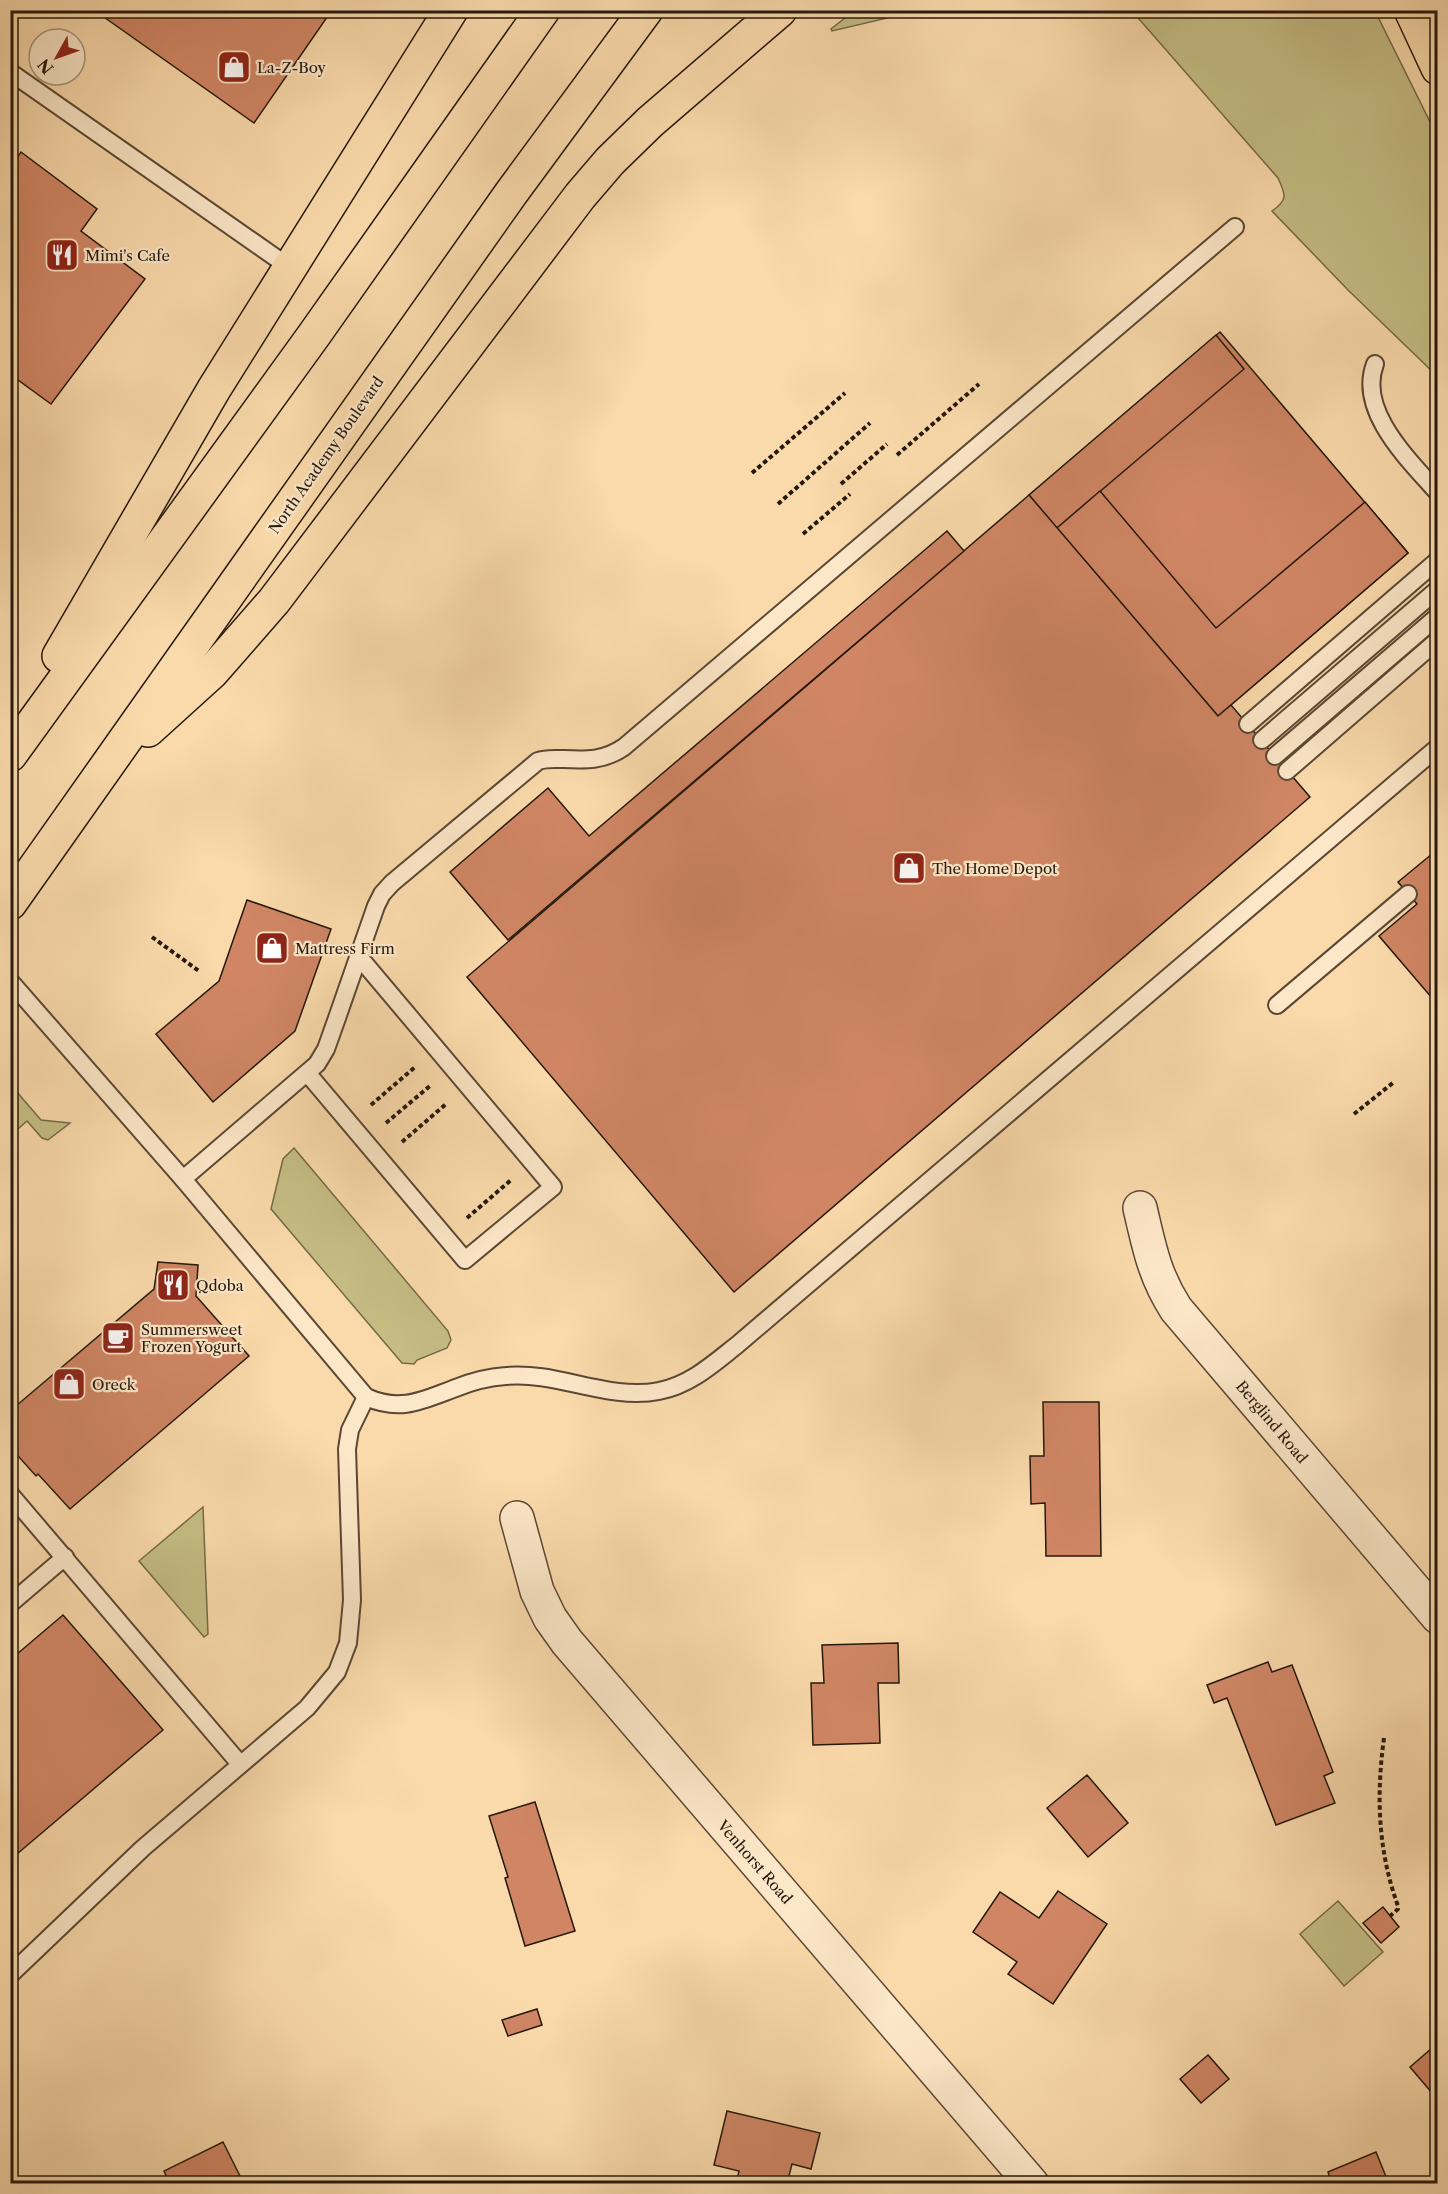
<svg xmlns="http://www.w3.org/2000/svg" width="1448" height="2194" viewBox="0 0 1448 2194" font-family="'Libre Caslon Text',serif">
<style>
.green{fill:#c5bd84;stroke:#756a48;stroke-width:1.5}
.building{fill:#d08665;stroke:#25180c;stroke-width:1.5}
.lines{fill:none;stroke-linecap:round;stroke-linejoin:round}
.lane-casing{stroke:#5a4834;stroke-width:20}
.street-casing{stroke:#5a4834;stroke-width:36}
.highway-casing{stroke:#25180c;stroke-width:36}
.path{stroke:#25180c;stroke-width:4;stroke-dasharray:4.5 3;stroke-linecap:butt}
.lane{stroke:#fce7c8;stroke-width:16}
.street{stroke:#fce7c8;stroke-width:33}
.highway{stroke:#fadaab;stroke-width:33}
.labels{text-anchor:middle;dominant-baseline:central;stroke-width:4.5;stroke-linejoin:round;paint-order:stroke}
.poi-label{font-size:15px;fill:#25180c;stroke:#fce7c8;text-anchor:start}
.street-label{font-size:15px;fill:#25180c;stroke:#fce7c8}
</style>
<rect width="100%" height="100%" fill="#fadaab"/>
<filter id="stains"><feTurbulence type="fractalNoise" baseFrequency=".00333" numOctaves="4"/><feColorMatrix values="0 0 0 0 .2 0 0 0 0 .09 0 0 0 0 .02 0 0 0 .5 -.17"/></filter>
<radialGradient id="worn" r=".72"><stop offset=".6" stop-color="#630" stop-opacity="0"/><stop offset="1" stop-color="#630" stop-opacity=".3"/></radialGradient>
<g class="green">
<path d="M 854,11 L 854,10 L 917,11 L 832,31 L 831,29 Z"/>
<path d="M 1132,11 L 1375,11 L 1437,136 L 1437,376 L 1348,290 L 1272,211 C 1288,200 1286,195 1278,178 Z"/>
<path d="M 10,1084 L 41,1120 L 70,1123 L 48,1140 L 42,1138 L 27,1121 L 11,1135 Z"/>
<path d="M 294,1148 L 448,1331 L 451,1340 L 447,1348 L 417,1360 L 414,1364 L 402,1363 L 271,1209 L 283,1159 Z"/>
<path d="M 203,1507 L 208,1634 L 204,1637 L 139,1561 Z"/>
<path d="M 1338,1901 L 1383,1952 L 1344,1986 L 1300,1934 Z"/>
</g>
<g class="building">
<path d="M 94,10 L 332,10 L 254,123 Z"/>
<path d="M 21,152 L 97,209 L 81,231 L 145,279 L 51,404 L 10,374 L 10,213 L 13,210 L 10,208 L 10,167 Z"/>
<path d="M 1220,332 L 1408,553 L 1218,716 L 1029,495 Z"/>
<path d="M 1216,335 L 1244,369 L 1057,528 L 1029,495 Z"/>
<path d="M 1100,491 L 1216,628 L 1365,502 L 1408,553 L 1218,716 L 1057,528 Z"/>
<path d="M 1029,495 L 1218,716 L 1231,705 L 1310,797 L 734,1292 L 467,977 Z"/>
<path d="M 947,531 L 964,551 L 508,940 L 450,872 L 548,788 L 589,836 Z"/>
<path d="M 1438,849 L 1438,1005 L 1379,936 L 1417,904 L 1398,882 Z"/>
<path d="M 247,900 L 331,929 L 295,1031 L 213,1102 L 156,1034 L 219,981 Z"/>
<path d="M 158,1262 L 198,1265 L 196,1296 L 249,1356 L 70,1509 L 38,1474 L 36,1476 L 10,1447 L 10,1411 L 154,1289 Z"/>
<path d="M 1043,1402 L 1099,1402 L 1101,1556 L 1046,1556 L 1045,1503 L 1031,1504 L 1030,1456 L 1044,1456 Z"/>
<path d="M 63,1615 L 163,1730 L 10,1860 L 10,1660 Z"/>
<path d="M 898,1643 L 899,1683 L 878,1683 L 880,1743 L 813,1745 L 811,1683 L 824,1683 L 822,1645 Z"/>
<path d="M 1268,1662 L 1272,1672 L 1292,1665 L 1333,1772 L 1324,1776 L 1335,1803 L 1276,1825 L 1227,1698 L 1214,1703 L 1207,1685 Z"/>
<path d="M 1087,1775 L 1128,1823 L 1088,1857 L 1047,1808 Z"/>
<path d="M 535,1802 L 575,1931 L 525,1946 L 505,1878 L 508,1877 L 489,1816 Z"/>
<path d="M 1058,1891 L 1107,1924 L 1053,2004 L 1008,1974 L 1017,1962 L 973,1932 L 1000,1892 L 1039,1918 Z"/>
<path d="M 1383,1907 L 1399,1927 L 1381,1943 L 1363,1923 Z"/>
<path d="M 537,2009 L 542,2025 L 508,2036 L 502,2020 Z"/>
<path d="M 1438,2043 L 1438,2100 L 1410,2067 Z"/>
<path d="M 1208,2055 L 1229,2079 L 1201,2103 L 1180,2079 Z"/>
<path d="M 727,2111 L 820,2133 L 811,2169 L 792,2164 L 787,2184 L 736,2184 L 739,2171 L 714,2165 Z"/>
<path d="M 223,2142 L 244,2184 L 170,2184 L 164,2171 Z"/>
<path d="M 1376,2152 L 1389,2184 L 1332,2184 L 1328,2172 Z"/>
</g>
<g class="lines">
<defs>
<g id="lane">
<path d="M 10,72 L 289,267"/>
<path d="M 1375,364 C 1357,411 1409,460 1438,493"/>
<path d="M 1248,724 L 1438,560"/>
<path d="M 1262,740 L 1438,589"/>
<path d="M 1275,756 L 1438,616"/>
<path d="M 1287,771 L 1438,640"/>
<path d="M 10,981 L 183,1179 L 366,1397"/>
<path d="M 1277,1005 L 1408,894"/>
<path d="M 308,1074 L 465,1260 L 553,1187 L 360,958"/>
<path d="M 183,1179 L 317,1064 L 326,1049 L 337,1018 L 376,906 L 382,894 L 392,883 L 538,761 C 546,758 554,759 563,759 C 586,760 604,761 624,747 L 1235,227"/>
<path d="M 10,1494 L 240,1764"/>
<path d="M 10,1604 L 65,1557"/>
<path d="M 10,1975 L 143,1848 L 307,1708 L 337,1672 L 348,1643 L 352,1600 L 347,1449 L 350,1430 L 366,1397 C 400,1412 421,1401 453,1389 C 470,1382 488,1377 506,1376 C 557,1371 608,1401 659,1391 C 690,1385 713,1364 737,1345 L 1438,747"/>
</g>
<g id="street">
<path d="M 1140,1208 C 1149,1246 1154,1275 1176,1309 L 1438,1617"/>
<path d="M 517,1518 L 537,1591 L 550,1618 L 567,1642 L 1032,2184"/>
</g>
<g id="highway">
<path d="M 1411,10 L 1438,68"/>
<path d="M 59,656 L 214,389 L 451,10"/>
<path d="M 148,730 L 212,672 L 274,601 L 580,196 L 610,161 L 650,122 L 780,10"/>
<path d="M 10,755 L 314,335 L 543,10"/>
<path d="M 10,903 L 512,192 L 646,10"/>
</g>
</defs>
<use href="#lane" class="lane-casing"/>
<use href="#street" class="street-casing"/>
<use href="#highway" class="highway-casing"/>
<g class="path">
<path d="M 897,455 L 979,384"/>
<path d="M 752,473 L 845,393"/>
<path d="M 841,484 L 887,444"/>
<path d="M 778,504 L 870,423"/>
<path d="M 803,534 L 850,494"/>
<path d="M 152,937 L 199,971"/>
<path d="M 371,1105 L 415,1067"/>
<path d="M 1354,1114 L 1394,1082"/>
<path d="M 386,1123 L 431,1085"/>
<path d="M 402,1142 L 446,1104"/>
<path d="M 467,1218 L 511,1180"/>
<path d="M 1384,1738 C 1376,1796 1378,1851 1398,1906 L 1398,1909 L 1390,1916"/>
</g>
<use href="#lane" class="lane"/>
<use href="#street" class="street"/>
<use href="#highway" class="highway"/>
</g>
<defs>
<symbol id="shop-square" viewBox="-11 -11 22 22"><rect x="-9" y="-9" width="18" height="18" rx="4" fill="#8f2418" stroke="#fce7c8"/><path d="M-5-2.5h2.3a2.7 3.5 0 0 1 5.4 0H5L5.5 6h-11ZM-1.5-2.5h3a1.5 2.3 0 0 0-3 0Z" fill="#fff"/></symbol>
<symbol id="restaurant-square" viewBox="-11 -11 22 22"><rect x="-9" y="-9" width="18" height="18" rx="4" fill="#8f2418" stroke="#fce7c8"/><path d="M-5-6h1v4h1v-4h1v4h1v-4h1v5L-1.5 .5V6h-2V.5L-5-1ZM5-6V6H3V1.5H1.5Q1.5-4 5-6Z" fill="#fff"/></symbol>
<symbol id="cafe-square" viewBox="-11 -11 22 22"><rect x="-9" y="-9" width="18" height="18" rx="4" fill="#8f2418" stroke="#fce7c8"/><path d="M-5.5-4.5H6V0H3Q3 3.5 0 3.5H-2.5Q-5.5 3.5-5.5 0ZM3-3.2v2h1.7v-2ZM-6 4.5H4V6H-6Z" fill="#fff"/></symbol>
</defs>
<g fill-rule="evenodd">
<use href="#shop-square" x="215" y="48" width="38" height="38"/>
<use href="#restaurant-square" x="43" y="236" width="38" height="38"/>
<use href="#shop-square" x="890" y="849" width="38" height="38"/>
<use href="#shop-square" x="253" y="929" width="38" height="38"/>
<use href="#restaurant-square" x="154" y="1266" width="38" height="38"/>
<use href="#cafe-square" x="99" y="1319" width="38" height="38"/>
<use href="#shop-square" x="50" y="1365" width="38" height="38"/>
</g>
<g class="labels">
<g class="poi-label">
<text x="257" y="67">La-Z-Boy</text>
<text x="85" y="255">Mimi's Cafe</text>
<text x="932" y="868">The Home Depot</text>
<text x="295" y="948">Mattress Firm</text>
<text x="196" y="1285">Qdoba</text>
<text x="141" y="1329">Summersweet<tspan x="141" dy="17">Frozen Yogurt</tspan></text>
<text x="92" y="1384">Oreck</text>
</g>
<g class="street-label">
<text transform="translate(326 455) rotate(-55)">North Academy Boulevard</text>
<text transform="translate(1272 1422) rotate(50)">Berglind Road</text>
<text transform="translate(755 1862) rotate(49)">Venhorst Road</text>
</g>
</g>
<rect width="1448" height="2194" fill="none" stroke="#fadaab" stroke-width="36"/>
<rect x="12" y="12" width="1424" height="2170" fill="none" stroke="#25180c" stroke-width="3"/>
<rect x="18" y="18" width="1412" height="2158" fill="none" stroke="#25180c" stroke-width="1.5"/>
<g transform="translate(57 57) rotate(230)"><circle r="28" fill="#fce7c8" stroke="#a6947d" stroke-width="1.5"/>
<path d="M0-4.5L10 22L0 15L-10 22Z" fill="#8f2418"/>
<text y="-9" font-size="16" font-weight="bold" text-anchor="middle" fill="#25180c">N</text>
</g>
<rect width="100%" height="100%" filter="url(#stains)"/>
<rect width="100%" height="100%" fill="url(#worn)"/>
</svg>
